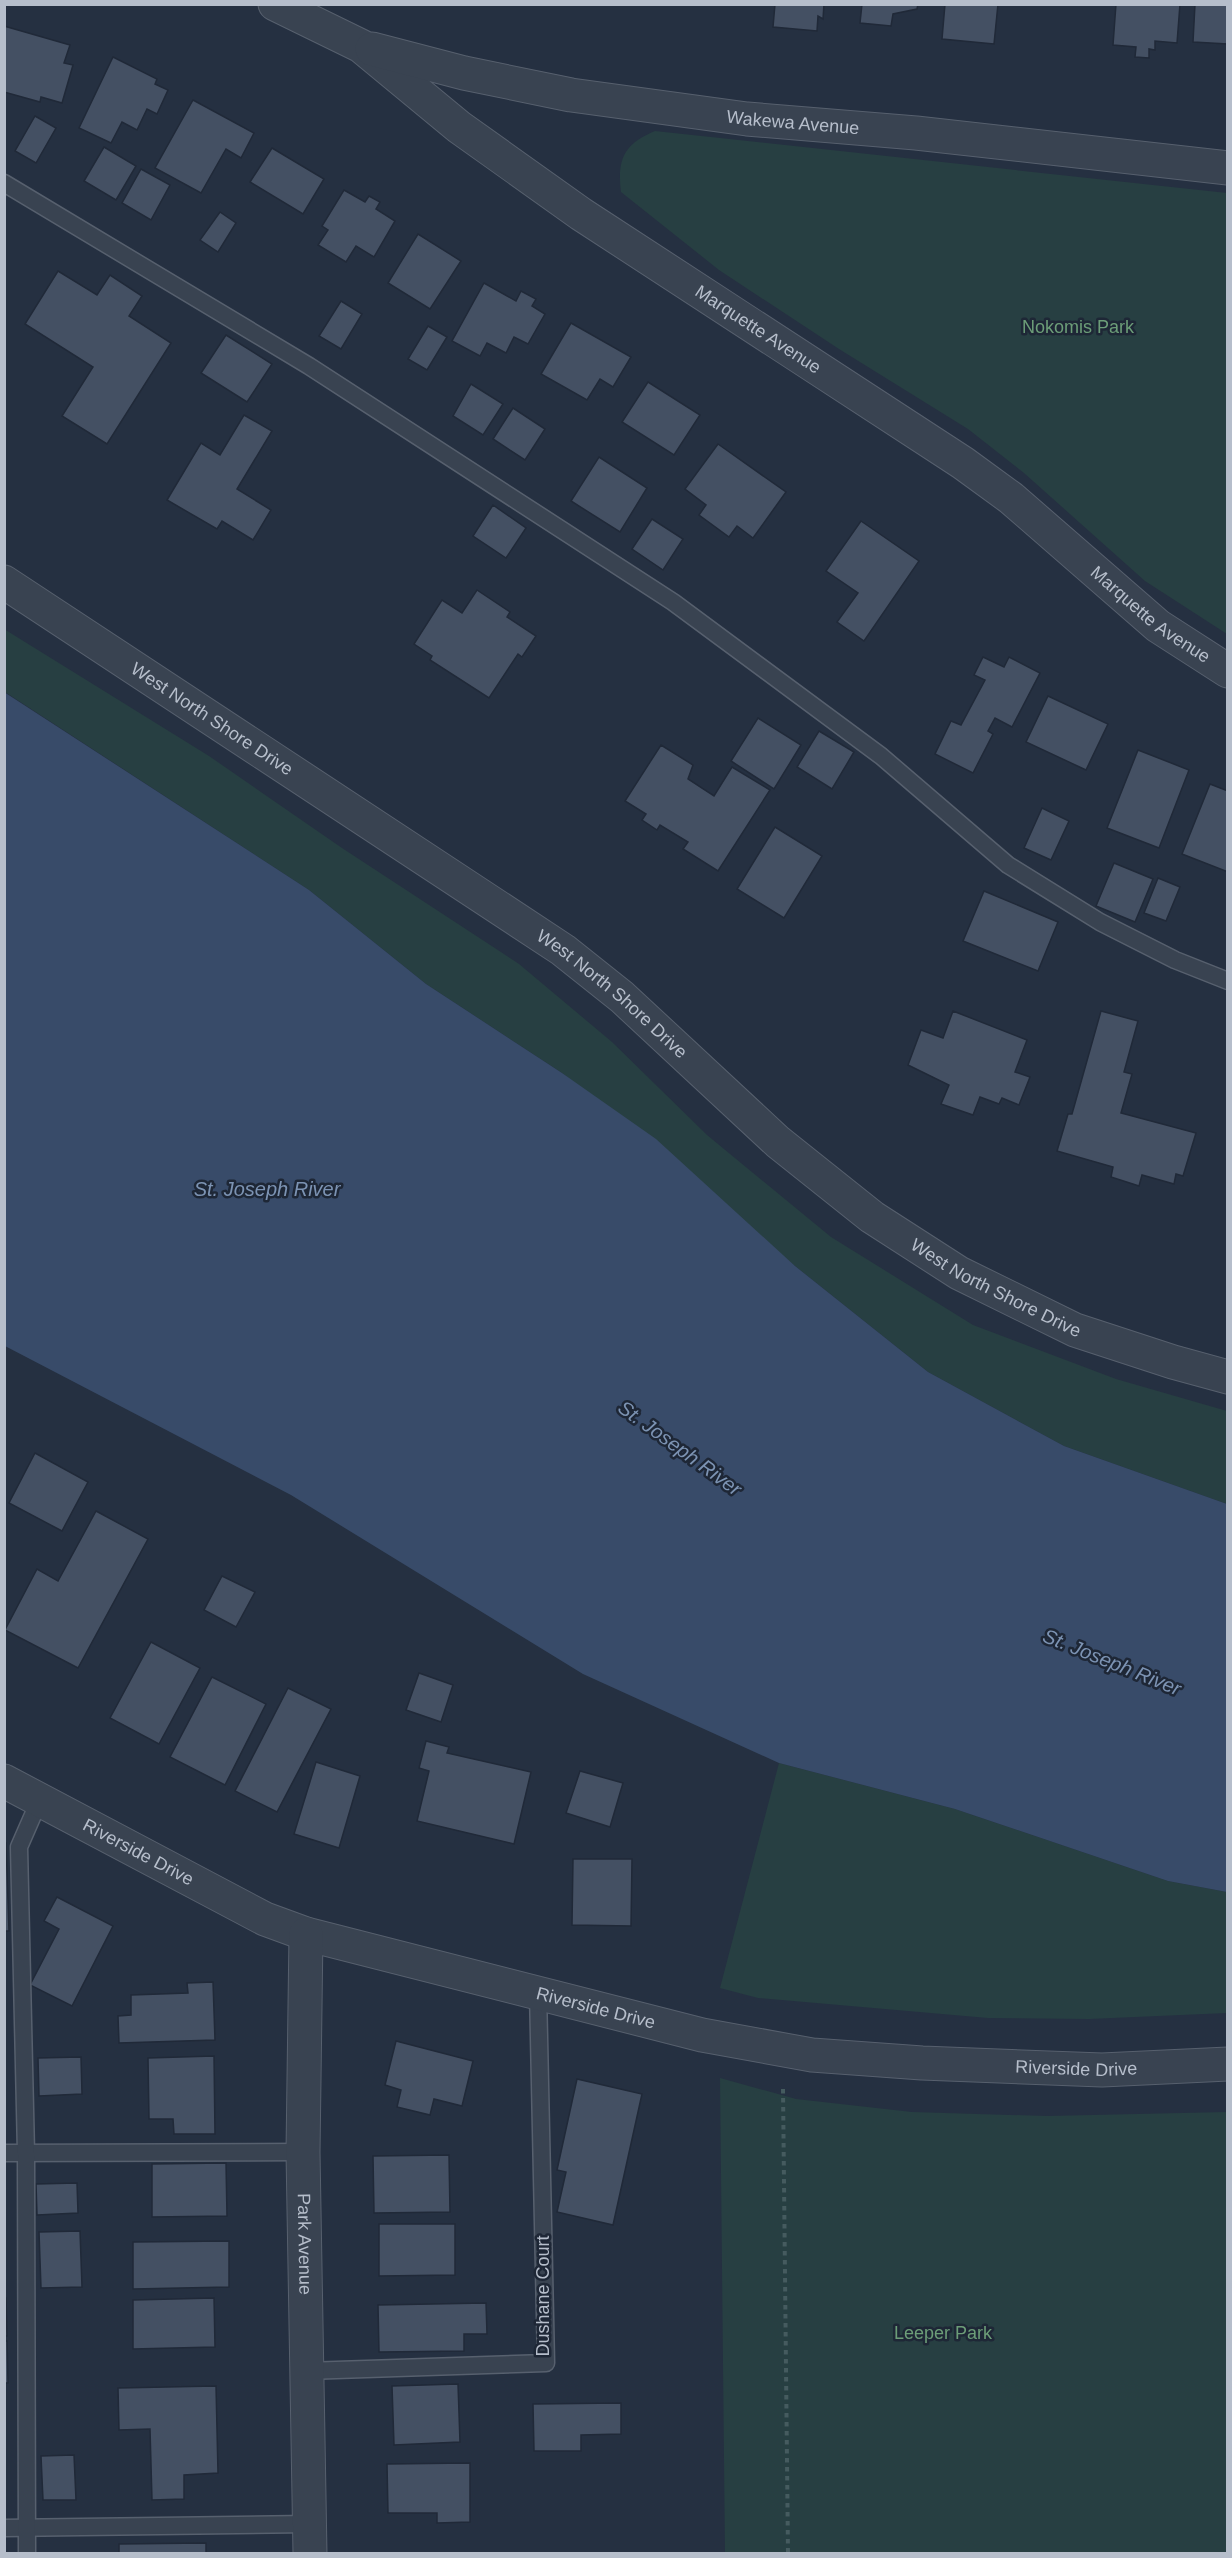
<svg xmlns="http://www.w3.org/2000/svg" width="1232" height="2558" viewBox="0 0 1232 2558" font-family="Helvetica,sans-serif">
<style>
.green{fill:#273f42}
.water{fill:#384b69}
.building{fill:#445063;stroke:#202938;stroke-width:1.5}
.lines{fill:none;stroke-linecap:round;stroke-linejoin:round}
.service-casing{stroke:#57606e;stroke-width:19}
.minor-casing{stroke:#57606e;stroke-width:35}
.tertiary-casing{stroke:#57606e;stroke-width:35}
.path{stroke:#455b5f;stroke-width:4;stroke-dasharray:4.5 4.5;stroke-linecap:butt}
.service{stroke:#394351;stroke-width:16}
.minor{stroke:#394351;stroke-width:33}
.tertiary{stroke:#394351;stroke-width:33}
.labels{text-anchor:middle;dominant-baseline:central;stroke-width:5;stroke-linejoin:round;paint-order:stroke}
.street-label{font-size:18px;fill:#b6becb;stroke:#1e2736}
.park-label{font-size:18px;fill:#6c9d78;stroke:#1e2736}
.water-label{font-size:20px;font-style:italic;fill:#7c93b3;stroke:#1e2736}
</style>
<rect width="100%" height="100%" fill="#253041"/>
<g class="green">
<path d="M 655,131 L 1227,193 L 1227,634 L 1145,581 L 1024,473 L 968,429 L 839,349 L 719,270 L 621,192 C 617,159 624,144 655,131 Z"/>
<path d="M 4,629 L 209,756 L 342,848 L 519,964 L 612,1042 L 707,1135 L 831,1237 L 973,1325 L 1116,1379 L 1227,1411 L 1227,1504 L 1064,1446 L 928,1372 L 795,1266 L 562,1073 L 426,984 L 309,890 L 5,692 Z"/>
<path d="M 779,1763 L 955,1809 L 1168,1881 L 1227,1892 L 1227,2013 L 1089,2019 L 988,2018 L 758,1998 L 720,1988 Z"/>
<path d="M 720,2078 L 796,2099 L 912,2112 L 1047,2116 L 1227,2112 L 1227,2553 L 725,2553 Z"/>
</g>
<path class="water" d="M 4,692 L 309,890 L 426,984 L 562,1073 L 656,1139 L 795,1266 L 928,1372 L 1064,1446 L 1227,1504 L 1227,1892 L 1168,1881 L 955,1809 L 779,1763 L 583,1674 L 291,1495 L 5,1346 Z"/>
<g class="building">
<path d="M 775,4 L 824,4 L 823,19 L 818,16 L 817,31 L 773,27 Z"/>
<path d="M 862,4 L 918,4 L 917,9 L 893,14 L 891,26 L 860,23 Z"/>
<path d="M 945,4 L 998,4 L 994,44 L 942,39 Z"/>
<path d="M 1116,4 L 1180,4 L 1177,43 L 1155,41 L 1155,50 L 1149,49 L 1149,58 L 1135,57 L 1136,47 L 1113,45 Z"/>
<path d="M 1195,4 L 1228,4 L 1228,44 L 1193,42 Z"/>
<path d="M 4,26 L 70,45 L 64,63 L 73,65 L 62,103 L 41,97 L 40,102 L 4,92 Z"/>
<path d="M 113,57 L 157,79 L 155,84 L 168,90 L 157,114 L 147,109 L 137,130 L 122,122 L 111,143 L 79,128 Z"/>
<path d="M 193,100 L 254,133 L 241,158 L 226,149 L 201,193 L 155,168 Z"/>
<path d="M 35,116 L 56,128 L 36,163 L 15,151 Z"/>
<path d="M 104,147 L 136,166 L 116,200 L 84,181 Z"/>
<path d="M 272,148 L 324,179 L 303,214 L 250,182 Z"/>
<path d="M 141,169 L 170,185 L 151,220 L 122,203 Z"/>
<path d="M 344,190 L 365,202 L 369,196 L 380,202 L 376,209 L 395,221 L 374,257 L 356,246 L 346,262 L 318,245 L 328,230 L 322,226 Z"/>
<path d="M 220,212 L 236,223 L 218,252 L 200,240 Z"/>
<path d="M 418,234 L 461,261 L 430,309 L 388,283 Z"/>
<path d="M 58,271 L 97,295 L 110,275 L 142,296 L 129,316 L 171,343 L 107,444 L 62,416 L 93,367 L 25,324 Z"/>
<path d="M 484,283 L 516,301 L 521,291 L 536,299 L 532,306 L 545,314 L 528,344 L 514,337 L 506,353 L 487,343 L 480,356 L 452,341 Z"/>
<path d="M 341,301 L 362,314 L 341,349 L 319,336 Z"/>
<path d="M 571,323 L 631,357 L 613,387 L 600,379 L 587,400 L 541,374 Z"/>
<path d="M 428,326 L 447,337 L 427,370 L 408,359 Z"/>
<path d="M 226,335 L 272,364 L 247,402 L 201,373 Z"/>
<path d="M 648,382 L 700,415 L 674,455 L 622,422 Z"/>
<path d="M 471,384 L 503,404 L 483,435 L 453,416 Z"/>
<path d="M 513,408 L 545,429 L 525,460 L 493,439 Z"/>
<path d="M 244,415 L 272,431 L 237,489 L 271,510 L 253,540 L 222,521 L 217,529 L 167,500 L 201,443 L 220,455 Z"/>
<path d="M 718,444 L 786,492 L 753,538 L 737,526 L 729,537 L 699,515 L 706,505 L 685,489 Z"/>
<path d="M 599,457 L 647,488 L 620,532 L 571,501 Z"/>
<path d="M 493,505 L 526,528 L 506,558 L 473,536 Z"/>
<path d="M 652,519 L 683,539 L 663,570 L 632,549 Z"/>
<path d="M 861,521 L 919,561 L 864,641 L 837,622 L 858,593 L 826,571 Z"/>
<path d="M 477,590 L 510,612 L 507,617 L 536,636 L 522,657 L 518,654 L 489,698 L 430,660 L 432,656 L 414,644 L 442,600 L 462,613 Z"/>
<path d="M 983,657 L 1004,667 L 1009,657 L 1040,673 L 1012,727 L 995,718 L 988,731 L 993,734 L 973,773 L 935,754 L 951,721 L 961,725 L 985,680 L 974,675 Z"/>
<path d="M 1048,696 L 1108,724 L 1086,770 L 1026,742 Z"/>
<path d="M 758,718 L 801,745 L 774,789 L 731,761 Z"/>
<path d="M 819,731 L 854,752 L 832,789 L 797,767 Z"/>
<path d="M 661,745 L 693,765 L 688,779 L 714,796 L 732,767 L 770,790 L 718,871 L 683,849 L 688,842 L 660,825 L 657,830 L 642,820 L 646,814 L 625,801 Z"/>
<path d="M 1138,750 L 1189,770 L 1159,848 L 1107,828 Z"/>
<path d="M 1210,784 L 1228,791 L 1228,872 L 1182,854 Z"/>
<path d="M 1042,808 L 1069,821 L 1051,860 L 1024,848 Z"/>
<path d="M 775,827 L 822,856 L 784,918 L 737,889 Z"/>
<path d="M 1114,863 L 1153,879 L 1135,922 L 1096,906 Z"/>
<path d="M 1158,878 L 1180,887 L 1166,921 L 1144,913 Z"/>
<path d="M 984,891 L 1058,922 L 1038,971 L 963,941 Z"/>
<path d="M 953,1011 L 1027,1040 L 1015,1072 L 1030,1077 L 1019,1105 L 1002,1098 L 999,1104 L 980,1097 L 973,1115 L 941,1104 L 949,1085 L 908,1065 L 921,1030 L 943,1038 Z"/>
<path d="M 1101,1011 L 1138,1021 L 1124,1072 L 1132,1074 L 1121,1113 L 1196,1133 L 1183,1176 L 1176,1174 L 1174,1184 L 1142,1175 L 1139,1186 L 1111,1177 L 1113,1167 L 1057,1151 L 1068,1114 L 1072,1114 Z"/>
<path d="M 35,1453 L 88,1482 L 62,1531 L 9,1503 Z"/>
<path d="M 96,1511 L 148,1539 L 78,1668 L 5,1630 L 37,1569 L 58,1581 Z"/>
<path d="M 222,1576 L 255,1592 L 236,1627 L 204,1610 Z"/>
<path d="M 151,1642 L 200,1668 L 159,1744 L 110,1718 Z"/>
<path d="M 419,1673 L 453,1685 L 441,1722 L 406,1710 Z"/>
<path d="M 212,1677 L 266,1704 L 225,1785 L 170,1757 Z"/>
<path d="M 288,1688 L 331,1709 L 277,1812 L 235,1791 Z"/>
<path d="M 426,1741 L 449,1747 L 447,1753 L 531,1772 L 514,1844 L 417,1821 L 429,1771 L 419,1768 Z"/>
<path d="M 316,1762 L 360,1776 L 339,1848 L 294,1834 Z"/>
<path d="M 580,1771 L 623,1783 L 610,1827 L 566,1813 Z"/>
<path d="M 4,1843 L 6,1843 L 9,1931 L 4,1931 Z"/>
<path d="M 573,1859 L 632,1859 L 631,1926 L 572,1925 Z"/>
<path d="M 57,1897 L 113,1926 L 72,2006 L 30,1985 L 59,1929 L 44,1921 Z"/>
<path d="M 213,1982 L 215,2040 L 119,2043 L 118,2016 L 131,2015 L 131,1995 L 188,1993 L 187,1983 Z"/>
<path d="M 396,2041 L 473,2061 L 462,2106 L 434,2099 L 430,2115 L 397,2107 L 401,2090 L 385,2085 Z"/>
<path d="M 214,2056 L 215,2134 L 174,2134 L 173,2119 L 149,2119 L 148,2058 Z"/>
<path d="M 81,2057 L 82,2094 L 39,2096 L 38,2058 Z"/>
<path d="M 577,2079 L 642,2094 L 613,2225 L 557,2212 L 566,2172 L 557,2170 Z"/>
<path d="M 449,2155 L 450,2212 L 374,2213 L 373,2156 Z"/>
<path d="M 226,2163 L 227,2216 L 152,2217 L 152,2164 Z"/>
<path d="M 77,2183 L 78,2213 L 37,2215 L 36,2184 Z"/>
<path d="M 379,2224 L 455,2224 L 455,2275 L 379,2276 Z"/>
<path d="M 80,2231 L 82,2287 L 41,2288 L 39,2232 Z"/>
<path d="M 229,2241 L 229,2287 L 133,2289 L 133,2242 Z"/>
<path d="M 4,2298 L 6,2298 L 7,2336 L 4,2336 Z"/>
<path d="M 214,2298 L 215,2347 L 133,2349 L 133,2300 Z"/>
<path d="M 486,2303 L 487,2334 L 464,2334 L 464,2351 L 379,2352 L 378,2305 Z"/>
<path d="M 4,2341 L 7,2341 L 8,2383 L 4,2383 Z"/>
<path d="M 458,2384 L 460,2442 L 394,2445 L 392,2386 Z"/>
<path d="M 216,2386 L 218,2473 L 184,2475 L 184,2499 L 152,2500 L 150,2429 L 119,2430 L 118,2388 Z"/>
<path d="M 621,2403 L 621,2434 L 581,2435 L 581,2451 L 534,2451 L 533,2404 Z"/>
<path d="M 74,2455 L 76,2500 L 43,2500 L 41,2456 Z"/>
<path d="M 470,2463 L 470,2522 L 437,2523 L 437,2513 L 388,2513 L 387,2464 Z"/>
<path d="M 206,2543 L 206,2554 L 119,2554 L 119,2544 Z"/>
</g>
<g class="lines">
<defs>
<g id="service">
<path d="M 4,183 L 309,366 L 673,602 L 881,756 L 1008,865 L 1100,922 L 1175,960 L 1228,981"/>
<path d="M 4,2153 L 303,2152"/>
<path d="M 306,2371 L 546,2363 L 538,1991"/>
<path d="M 4,2528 L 309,2524"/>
<path d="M 27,2554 L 26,2153 L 19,1847 L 40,1799"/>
</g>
<g id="minor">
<path id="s1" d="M 275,4 L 361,46 L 459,127 L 581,214 L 963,463 L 1011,498 L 1158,626 L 1228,671"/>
<path id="s2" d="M 372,49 L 464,73 L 571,95 L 747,119 L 916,133 L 1228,168"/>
<path id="s3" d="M 4,1781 L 265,1919 L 306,1934 L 702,2035 L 812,2055 L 922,2063 L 1102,2070 L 1228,2064"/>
<path id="s4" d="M 306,1934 L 303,2152 L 310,2554"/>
</g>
<g id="tertiary">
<path id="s5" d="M 4,582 L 563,950 L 622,997 L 778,1142 L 872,1217 L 959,1273 L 1075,1330 L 1173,1362 L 1228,1377"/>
</g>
</defs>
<use href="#service" class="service-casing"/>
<use href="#minor" class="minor-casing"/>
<use href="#tertiary" class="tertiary-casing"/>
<path class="path" d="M 783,2089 L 788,2554"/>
<use href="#service" class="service"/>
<use href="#minor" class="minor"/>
<use href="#tertiary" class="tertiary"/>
</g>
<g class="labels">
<g class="street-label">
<text stroke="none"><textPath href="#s2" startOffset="428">Wakewa Avenue</textPath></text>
<text stroke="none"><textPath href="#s1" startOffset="584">Marquette Avenue</textPath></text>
<text stroke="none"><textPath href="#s1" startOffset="1070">Marquette Avenue</textPath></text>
<text stroke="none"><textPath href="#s5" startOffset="249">West North Shore Drive</textPath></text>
<text stroke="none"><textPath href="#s5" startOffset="735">West North Shore Drive</textPath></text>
<text stroke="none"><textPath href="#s5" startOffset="1221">West North Shore Drive</textPath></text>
<text stroke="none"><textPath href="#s3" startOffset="152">Riverside Drive</textPath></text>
<text stroke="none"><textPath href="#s3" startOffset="638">Riverside Drive</textPath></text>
<text stroke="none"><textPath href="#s3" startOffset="1124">Riverside Drive</textPath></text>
<text stroke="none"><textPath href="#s4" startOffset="310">Park Avenue</textPath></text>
<text transform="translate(543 2296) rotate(-90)">Dushane Court</text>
</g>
<g class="park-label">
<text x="1078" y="327">Nokomis Park</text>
<text x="943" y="2333">Leeper Park</text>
</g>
<g class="water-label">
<text x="267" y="1189">St. Joseph River</text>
<text transform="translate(680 1448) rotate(36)">St. Joseph River</text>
<text transform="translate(1112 1662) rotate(22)">St. Joseph River</text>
</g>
</g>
<rect width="1232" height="2558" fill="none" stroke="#b6becb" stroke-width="12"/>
</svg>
